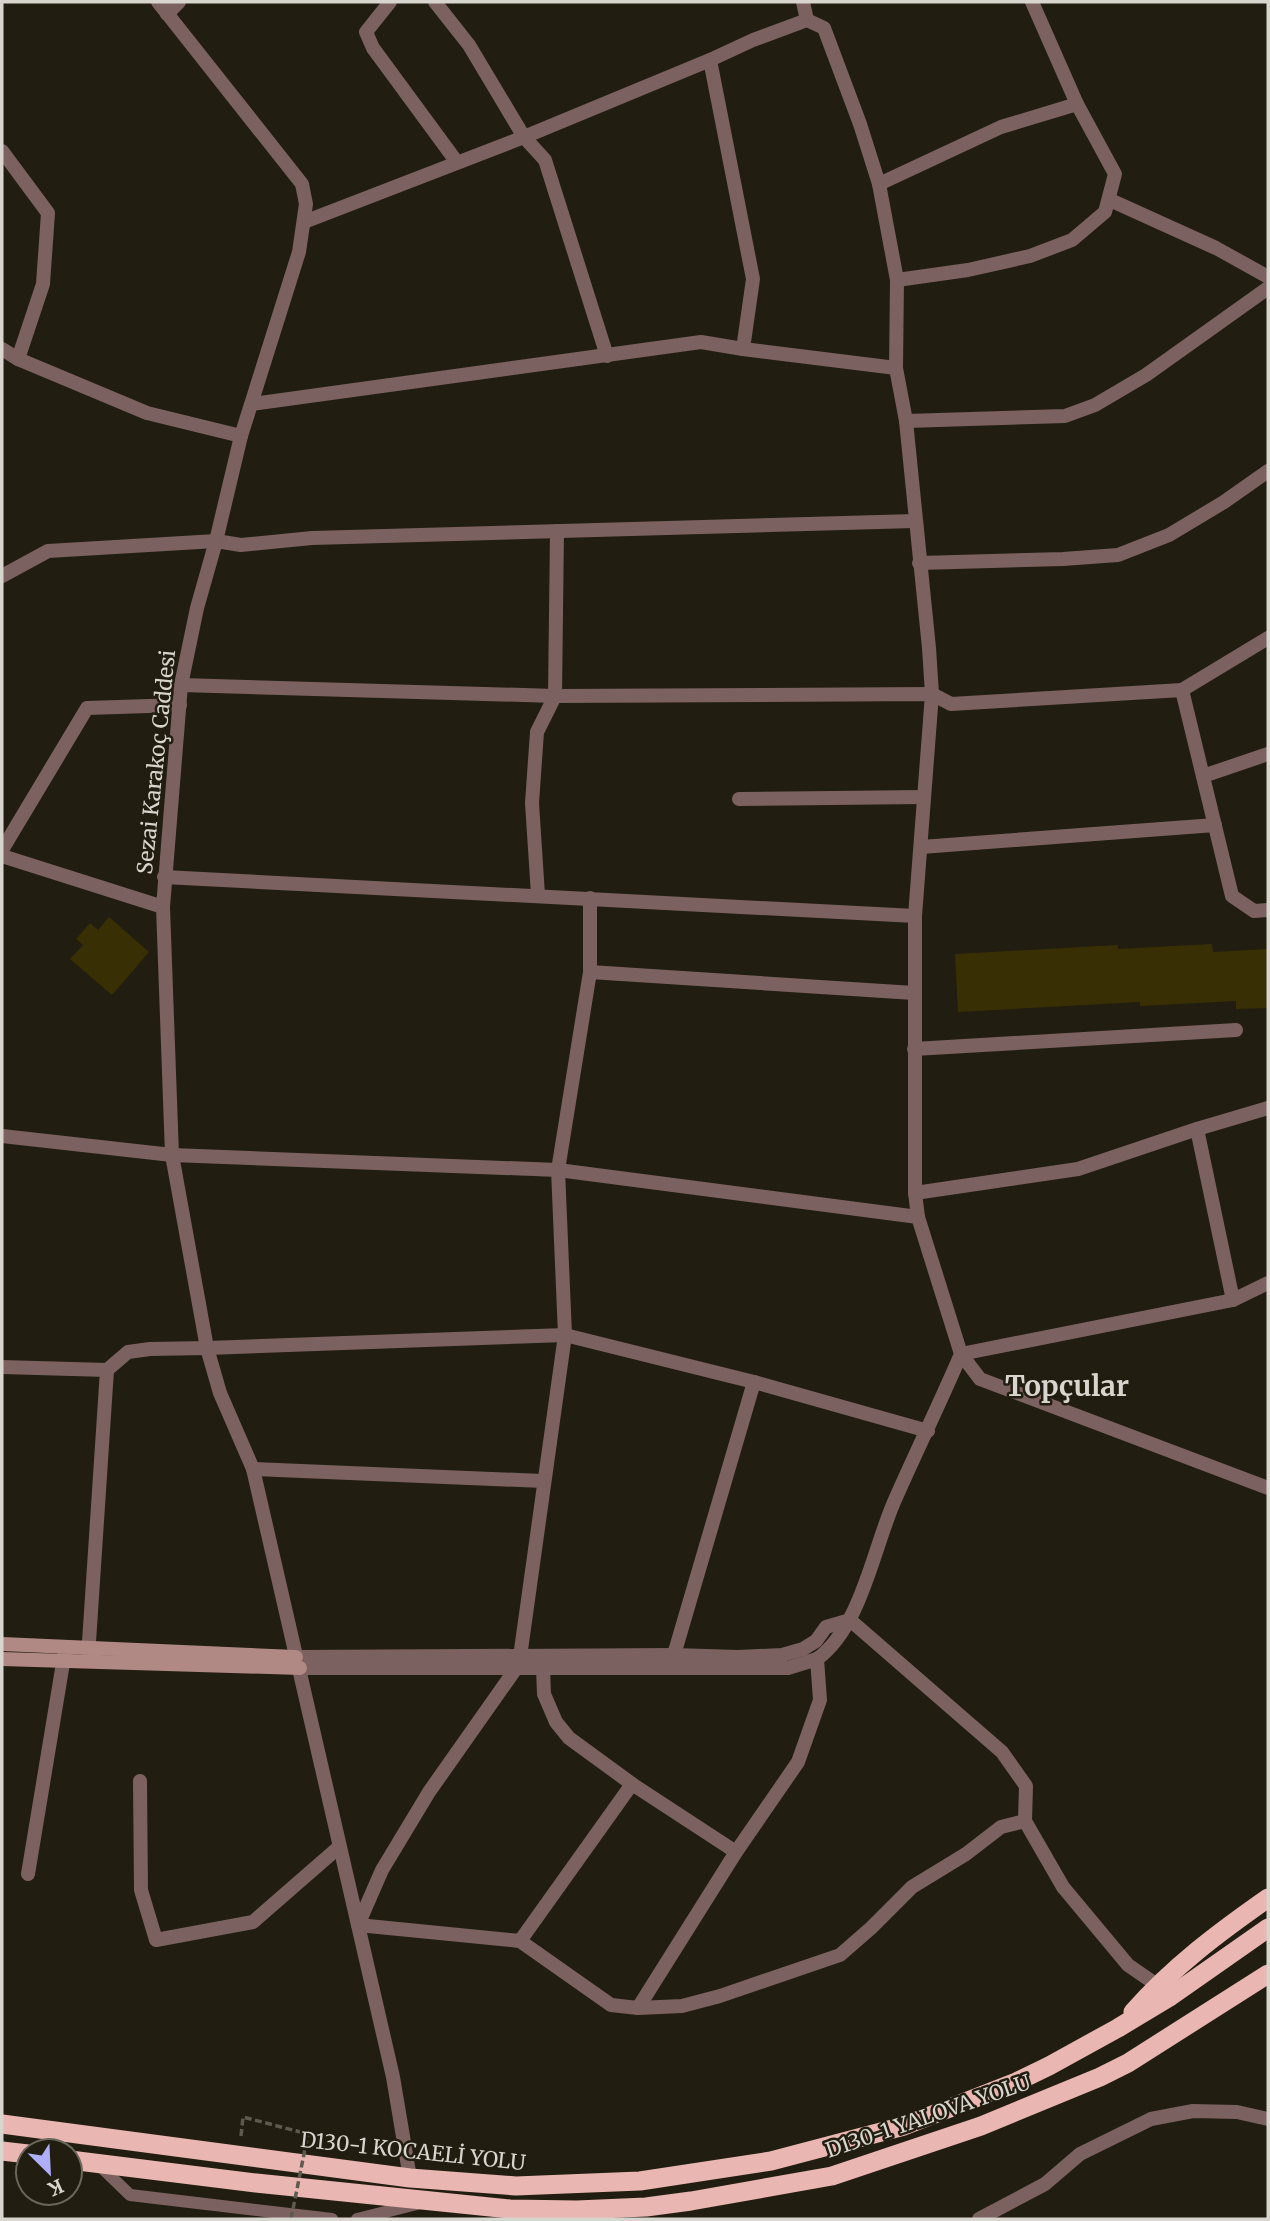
<svg xmlns="http://www.w3.org/2000/svg" width="1270" height="2221" viewBox="0 0 1270 2221" font-family="Merriweather,serif">
<style>
.building{fill:#392f05}
.lines{fill:none;stroke-linecap:round;stroke-linejoin:round}
.path{stroke:#5d5a4f;stroke-width:3.5;stroke-dasharray:7 3.5;stroke-linecap:butt}
.service{stroke:#7b615f;stroke-width:12}
.minor{stroke:#7b615f;stroke-width:14}
.tertiary{stroke:#7b615f;stroke-width:14}
.secondary{stroke:#b08884;stroke-width:14}
.trunk{stroke:#e9b6b1;stroke-width:19}
.path-bridge{stroke:#5d5a4f;stroke-width:3.5;stroke-dasharray:7 3.5;stroke-linecap:butt}
.labels{text-anchor:middle;dominant-baseline:central;stroke-width:5;stroke-linejoin:round;paint-order:stroke}
.street-label{font-size:21px;fill:#d7d5cd;stroke:#211d10}
.district-label{font-size:28px;font-weight:bold;fill:#d7d5cd;stroke:#211d10}
</style>
<rect width="100%" height="100%" fill="#211d10"/>
<g class="building">
<path d="M 109,917 L 149,952 L 112,995 L 70,959 L 83,945 L 76,939 L 90,923 L 98,930 Z"/>
<path d="M 1212,944 L 1213,952 L 1268,949 L 1268,1008 L 1236,1009 L 1236,1001 L 1140,1006 L 1140,1002 L 958,1012 L 955,954 L 1118,945 L 1118,949 Z"/>
</g>
<g class="lines">
<path class="path" d="M 241,2136 L 243,2117 L 308,2134"/>
<g class="service">
<path d="M 98,2164 L 130,2195 L 332,2219"/>
<path d="M 357,2219 L 417,2204"/>
</g>
<g class="minor">
<path d="M 390,2 L 366,32 L 373,48 L 456,161"/>
<path d="M 435,2 L 469,45 L 524,137 L 545,160 L 607,356"/>
<path d="M 803,2 L 807,20"/>
<path d="M 167,14 L 179,2"/>
<path d="M 710,60 L 753,279 L 743,349"/>
<path d="M 2,151 L 48,213 L 43,284 L 18,359"/>
<path d="M 879,184 L 1001,127 L 1077,104 L 1032,2"/>
<path d="M 1110,200 L 1216,248 L 1268,277"/>
<path d="M 304,222 L 524,137 L 710,60 L 753,40 L 807,20 L 824,28 L 860,124 L 879,184 L 897,280 L 896,368 L 906,421 L 929,648 L 932,694 L 915,916 L 915,1193 L 918,1217 L 961,1354 C 940,1403 916,1452 894,1502 C 873,1550 861,1627 817,1659 L 820,1700 L 798,1762 L 736,1852 L 638,2008"/>
<path d="M 897,280 L 968,270 L 1030,256 L 1072,240 L 1105,212 L 1115,174 L 1077,104"/>
<path d="M 2,349 L 18,359 L 147,413 L 241,436"/>
<path d="M 252,404 L 701,342 L 743,349 L 896,368"/>
<path d="M 906,421 L 1065,416 L 1095,405 L 1146,375 L 1268,288"/>
<path d="M 216,541 L 241,545 L 312,538 L 915,521"/>
<path d="M 919,563 L 1063,559 L 1118,555 L 1169,535 L 1224,502 L 1268,471"/>
<path d="M 181,685 L 555,696 L 932,694 L 951,704 L 1182,690 L 1232,896 L 1254,911 L 1268,910"/>
<path d="M 1182,690 L 1268,638"/>
<path d="M 1203,776 L 1268,754"/>
<path d="M 739,799 L 924,797"/>
<path d="M 921,847 L 1215,825"/>
<path d="M 2,850 L 87,708 L 180,705"/>
<path d="M 2,856 L 163,907"/>
<path d="M 164,877 L 915,916"/>
<path d="M 538,895 L 532,803 L 537,732 L 555,696 L 557,531"/>
<path d="M 590,898 L 590,972 L 558,1170 L 565,1335 L 520,1657 L 517,1667 L 429,1792 L 382,1870 L 358,1925 L 520,1941 L 611,2005 L 638,2008 L 682,2006 L 720,1996 L 840,1955 L 871,1928 L 912,1887 L 966,1854 L 1001,1827 L 1025,1821 L 1026,1786 L 1002,1752 L 850,1620"/>
<path d="M 590,972 L 914,993"/>
<path d="M 914,1049 L 1236,1030"/>
<path d="M 1197,1129 L 1233,1300"/>
<path d="M 2,1136 L 172,1155 L 558,1170 L 918,1217"/>
<path d="M 915,1193 L 1078,1169 L 1197,1129 L 1268,1108"/>
<path d="M 207,1348 L 565,1335 L 754,1382 L 928,1431"/>
<path d="M 961,1354 L 1233,1300 L 1268,1283"/>
<path d="M 253,1469 L 543,1481"/>
<path d="M 88,1657 L 107,1370"/>
<path d="M 671,1665 L 754,1382"/>
<path d="M 543,1668 L 544,1694 L 556,1722 L 569,1738 L 632,1784 L 736,1852"/>
<path d="M 140,1781 L 141,1890 L 156,1940 L 253,1922 L 339,1847"/>
<path d="M 28,1874 L 65,1651"/>
<path d="M 520,1941 L 632,1784"/>
<path d="M 979,2219 L 1045,2184 L 1080,2154 L 1151,2119 L 1193,2111 L 1237,2112 L 1268,2119"/>
</g>
<g class="tertiary">
<path d="M 158,2 L 302,184 L 306,204 L 299,252 L 241,436 L 216,541 L 197,608 L 181,685 L 163,907 L 172,1155 L 207,1348 L 220,1393 L 253,1469 L 393,2077 L 410,2178"/>
<path d="M 2,576 L 48,551 L 216,541"/>
<path d="M 961,1354 L 980,1379 L 1268,1488"/>
<path d="M 2,1367 L 107,1370 L 128,1352 L 150,1349 L 207,1348"/>
<path d="M 296,1657 L 674,1655 L 738,1657 L 782,1655 L 803,1649 L 816,1641 L 826,1627 L 850,1620"/>
<path d="M 300,1668 L 788,1668 L 817,1659"/>
<path d="M 1025,1821 L 1063,1887 L 1128,1965 L 1157,1985"/>
</g>
<g class="secondary">
<path d="M 2,1644 L 296,1657"/>
<path d="M 2,1659 L 300,1668"/>
</g>
<g class="trunk">
<path d="M 1133,2012 C 1174,1966 1218,1933 1268,1898"/>
<path d="M 2,2124 L 410,2178 L 516,2186 L 640,2181 L 771,2161 L 904,2126 L 1016,2082 L 1049,2066 L 1118,2028 L 1171,1996 L 1268,1928"/>
<path d="M 2,2151 L 28,2154"/>
<path d="M 70,2160 L 256,2183 L 510,2209 L 577,2210 L 646,2207 L 691,2201 L 832,2176 L 981,2126 L 1100,2077 L 1128,2063 L 1268,1974"/>
</g>
<path class="path-bridge" d="M 291,2219 L 308,2134"/>
</g>
<g class="labels">
<g class="street-label">
<text transform="translate(156 762) rotate(-84)">Sezai Karakoç Caddesi</text>
<text transform="translate(928 2116) rotate(-19)">D130-1 YALOVA YOLU</text>
<text transform="translate(413 2151) rotate(6)">D130-1 KOCAELİ YOLU</text>
</g>
<g class="district-label">
<text x="1067" y="1386">Topçular</text>
</g>
</g>
<rect width="1270" height="2221" fill="none" stroke="#d7d5cd" stroke-width="7"/>
<g transform="translate(49 2172) rotate(156)"><circle r="33" fill="#211d10" stroke="#6a675c" stroke-width="2"/>
<path d="M0-5L12 26L0 18L-12 26Z" fill="#afaefa"/>
<text y="-10" font-size="19" font-weight="bold" text-anchor="middle" fill="#d7d5cd">K</text>
</g>
</svg>
